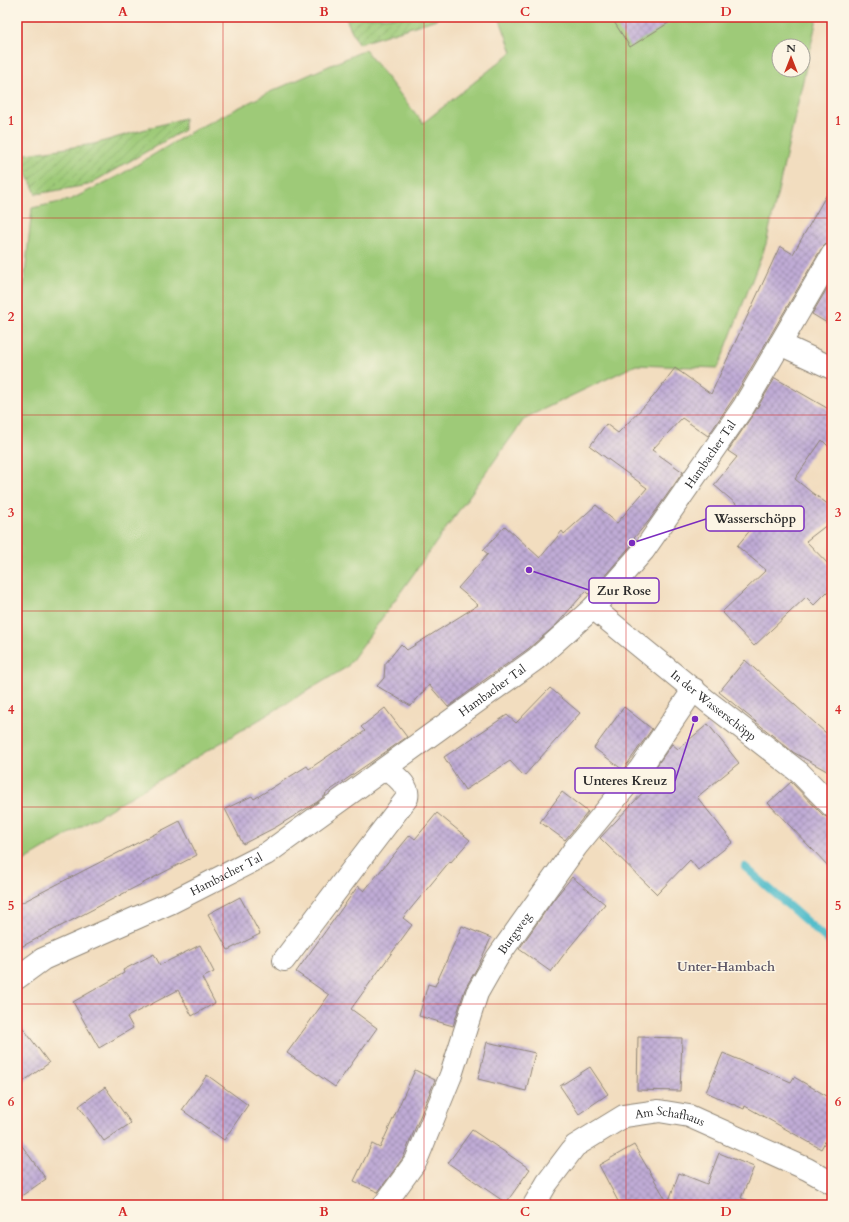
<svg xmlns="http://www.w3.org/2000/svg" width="849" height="1222" viewBox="0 0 849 1222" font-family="Cardo,serif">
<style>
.green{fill:#9eca78;stroke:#647a52;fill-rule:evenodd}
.garden{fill:url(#garden-furrows);stroke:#647a52}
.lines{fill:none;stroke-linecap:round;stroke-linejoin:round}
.stream{stroke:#50bcca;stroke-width:8}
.building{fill:url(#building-cross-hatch)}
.minor-casing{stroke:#8e8475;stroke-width:24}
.minor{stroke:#fff;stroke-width:22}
.grid{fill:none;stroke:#d62828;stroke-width:1;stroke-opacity:0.55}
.labels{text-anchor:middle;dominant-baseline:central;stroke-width:3;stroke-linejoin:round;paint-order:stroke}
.street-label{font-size:12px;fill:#2b2b2b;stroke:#fcf5e5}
.neighbourhood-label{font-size:13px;font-weight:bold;fill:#5f5867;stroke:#fcf5e5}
.leader{fill:none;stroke:#7b2cbf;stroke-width:1.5}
.callout-dot{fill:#7b2cbf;stroke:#fcf5e5;stroke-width:1.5}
.callout{fill:#fcf5e5;stroke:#7b2cbf;stroke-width:1.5}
.callout-label{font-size:13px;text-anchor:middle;font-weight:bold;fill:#2b2b2b}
.neatline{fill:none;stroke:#d62828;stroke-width:1.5}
.grid-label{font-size:13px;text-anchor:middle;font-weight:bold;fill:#d62828}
</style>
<defs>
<pattern id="garden-furrows" width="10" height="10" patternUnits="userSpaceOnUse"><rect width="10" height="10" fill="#9eca78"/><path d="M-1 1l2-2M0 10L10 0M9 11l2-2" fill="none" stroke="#81a463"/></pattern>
<pattern id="building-cross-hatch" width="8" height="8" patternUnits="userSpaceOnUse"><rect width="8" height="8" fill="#c0acd6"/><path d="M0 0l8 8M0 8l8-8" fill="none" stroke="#9c8cae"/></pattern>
</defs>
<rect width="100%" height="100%" fill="#fcf5e5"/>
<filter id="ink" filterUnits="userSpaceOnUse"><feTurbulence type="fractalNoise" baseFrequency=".025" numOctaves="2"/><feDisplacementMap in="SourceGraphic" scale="8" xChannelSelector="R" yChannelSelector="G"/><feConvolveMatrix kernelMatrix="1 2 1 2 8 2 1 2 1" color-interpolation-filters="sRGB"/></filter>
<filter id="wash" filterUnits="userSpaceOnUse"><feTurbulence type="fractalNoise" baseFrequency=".012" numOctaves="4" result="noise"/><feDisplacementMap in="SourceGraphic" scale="16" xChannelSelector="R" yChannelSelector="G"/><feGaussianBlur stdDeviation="0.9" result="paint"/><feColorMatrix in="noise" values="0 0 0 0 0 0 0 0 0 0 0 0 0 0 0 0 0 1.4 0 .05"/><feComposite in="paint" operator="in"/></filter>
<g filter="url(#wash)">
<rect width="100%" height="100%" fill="#f2ddbf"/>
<path class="green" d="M 499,17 L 816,17 L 816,23 L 766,244 L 718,368 L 636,365 L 525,418 L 347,667 L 17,865 L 17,353 L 32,208 L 70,200 L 120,175 L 196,129 L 270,92 L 365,50 L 423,123 L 512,52 ZM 779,46 L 803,46 L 803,70 L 779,70 Z"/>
<g class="garden">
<path d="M 345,17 L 439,17 L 437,19 L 358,44 Z"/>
<path d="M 184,118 L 184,130 L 88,185 L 36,194 L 19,155 L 94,144 Z"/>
</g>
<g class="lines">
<path class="stream" d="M 745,867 L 832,944"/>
</g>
<g id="blocks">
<g class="building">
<path d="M 611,17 L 678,17 L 630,47 Z"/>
<path d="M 832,185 L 832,243 L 826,244 L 821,249 L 733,399 L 708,436 L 682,418 L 652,450 L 683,472 L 648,522 L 634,538 L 636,540 L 634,542 L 589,594 L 586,591 L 556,625 L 528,649 L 476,686 L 471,690 L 448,707 L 429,685 L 411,706 L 377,686 L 384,678 L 385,664 L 401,644 L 407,650 L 478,605 L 458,588 L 488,554 L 483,550 L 505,526 L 540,558 L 562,531 L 564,534 L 596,505 L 617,523 L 647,488 L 590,446 L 606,424 L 618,433 L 653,397 L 675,368 L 711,394 L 780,246 L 793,254 Z"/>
<path d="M 832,280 L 832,326 L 812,314 Z"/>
<path d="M 775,378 L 832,411 L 832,450 L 822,440 L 795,479 L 811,492 L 832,507 L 832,521 L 806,541 L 832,568 L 832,587 L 814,605 L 806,597 L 754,646 L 722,612 L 766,570 L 737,546 L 757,522 L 714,485 L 737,457 L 728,451 L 754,413 Z"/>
<path d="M 745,660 L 826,733 L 832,736 L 832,774 L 793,752 L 719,692 Z"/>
<path d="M 550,688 L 580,713 L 524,776 L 510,761 L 465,790 L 444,757 L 507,715 L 516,723 Z"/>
<path d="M 624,707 L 652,729 L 623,770 L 594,748 Z"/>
<path d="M 385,708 L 407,737 L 325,794 L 326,795 L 317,802 L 276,827 L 243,844 L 225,809 L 252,796 L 254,799 L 307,766 L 309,769 L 365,731 L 361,727 Z"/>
<path d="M 708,724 L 739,763 L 697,797 L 733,842 L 698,870 L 690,860 L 657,894 L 600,838 L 647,788 L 643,785 L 672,744 L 678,749 Z"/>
<path d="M 791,782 L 823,815 L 832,820 L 832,870 L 768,803 Z"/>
<path d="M 562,792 L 588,812 L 565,840 L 540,822 Z"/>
<path d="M 437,813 L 470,840 L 451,862 L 450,861 L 403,918 L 412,925 L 351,1009 L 377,1028 L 335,1087 L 287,1053 L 329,995 L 296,972 L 358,886 L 364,891 L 410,835 L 415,839 Z"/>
<path d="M 180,821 L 197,855 L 17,949 L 17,905 Z"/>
<path d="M 572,877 L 605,904 L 565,953 L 551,972 L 519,949 L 554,899 Z"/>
<path d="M 240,897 L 260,934 L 228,950 L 208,914 Z"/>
<path d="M 462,926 L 491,938 L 478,966 L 465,989 L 453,1026 L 419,1016 L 428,984 L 435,986 Z"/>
<path d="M 200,945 L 214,972 L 202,978 L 215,1003 L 192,1016 L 178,990 L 127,1017 L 133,1028 L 99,1048 L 73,1002 L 124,973 L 123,970 L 154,954 L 160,965 Z"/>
<path d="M 17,1020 L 49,1063 L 17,1086 Z"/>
<path d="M 638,1037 L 682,1038 L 680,1091 L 637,1090 Z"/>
<path d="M 487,1042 L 535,1053 L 526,1091 L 478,1079 Z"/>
<path d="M 723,1053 L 791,1082 L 794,1077 L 832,1099 L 832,1129 L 821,1149 L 745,1106 L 744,1109 L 706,1092 Z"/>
<path d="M 590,1067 L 608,1094 L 579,1114 L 560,1086 Z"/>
<path d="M 415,1070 L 435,1080 L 403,1158 L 378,1192 L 354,1181 L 372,1144 L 380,1148 Z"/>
<path d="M 207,1075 L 248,1105 L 224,1140 L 182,1110 Z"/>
<path d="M 105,1087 L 131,1123 L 104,1141 L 79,1106 Z"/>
<path d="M 472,1130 L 530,1169 L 506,1203 L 448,1163 Z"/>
<path d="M 17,1139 L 46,1179 L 17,1199 Z"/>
<path d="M 634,1145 L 668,1203 L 679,1173 L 707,1184 L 719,1153 L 754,1167 L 741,1198 L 757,1204 L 757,1205 L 620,1205 L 599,1165 Z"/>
</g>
</g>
</g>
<g filter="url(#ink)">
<use href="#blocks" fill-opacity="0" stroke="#8e8475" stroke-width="1"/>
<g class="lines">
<defs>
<g id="minor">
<path d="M 780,344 L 832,368"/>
<path id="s1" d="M 593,608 L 707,701 L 800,773 L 832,806"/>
<path d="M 284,960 L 352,870 L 407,798 C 410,785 395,776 386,768"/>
<path id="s2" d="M 17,978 L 43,959 L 170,903 L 266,854 L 536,659 L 593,608 L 644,550 L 744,406 L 832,255"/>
<path id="s3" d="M 384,1205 L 416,1161 L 451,1075 L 477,993 L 497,958 L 576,847 L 640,769 L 694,689"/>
<path id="s4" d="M 534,1205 L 547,1183 L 575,1146 L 624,1116 L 659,1111 L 689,1116 L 807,1169 L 832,1183"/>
</g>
</defs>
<use href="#minor" class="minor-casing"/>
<use href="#minor" class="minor"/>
</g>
</g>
<path class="grid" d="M 223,17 L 223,1205M 424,17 L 424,1205M 626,17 L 626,1205M 17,218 L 832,218M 17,415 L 832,415M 17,611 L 832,611M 17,807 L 832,807M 17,1004 L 832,1004"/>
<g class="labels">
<g class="street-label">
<text stroke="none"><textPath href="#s2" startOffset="882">Hambacher Tal</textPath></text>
<text stroke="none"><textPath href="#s2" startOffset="558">Hambacher Tal</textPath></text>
<text stroke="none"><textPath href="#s1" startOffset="155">In der Wasserschöpp</textPath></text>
<text stroke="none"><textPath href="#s2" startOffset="234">Hambacher Tal</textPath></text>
<text stroke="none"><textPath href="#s3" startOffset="304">Burgweg</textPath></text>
<text stroke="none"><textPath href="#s4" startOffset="176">Am Schafhaus</textPath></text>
</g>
<g class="neighbourhood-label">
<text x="726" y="967">Unter-Hambach</text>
</g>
</g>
<path class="leader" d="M632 543L706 519M529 570L589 590M695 719L675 781"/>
<g class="callout-dot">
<circle cx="632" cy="543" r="4"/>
<circle cx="529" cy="570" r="4"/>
<circle cx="695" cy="719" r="4"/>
</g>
<g class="callout">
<rect x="706" y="506" width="98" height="25" rx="4"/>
<rect x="589" y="578" width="70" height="25" rx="4"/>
<rect x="575" y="768" width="100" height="25" rx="4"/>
</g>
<g class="callout-label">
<text x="755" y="523">Wasserschöpp</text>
<text x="624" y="595">Zur Rose</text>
<text x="625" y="785">Unteres Kreuz</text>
</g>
<rect width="849" height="1222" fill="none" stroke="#fcf5e5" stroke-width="44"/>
<g transform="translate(791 58)"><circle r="19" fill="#fcf5e5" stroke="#a8a49b"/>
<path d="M0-3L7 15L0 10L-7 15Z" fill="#c8321e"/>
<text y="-6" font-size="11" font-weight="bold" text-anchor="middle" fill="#2b2b2b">N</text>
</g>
<rect x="22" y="22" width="805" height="1178" class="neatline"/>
<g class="grid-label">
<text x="123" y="16">A</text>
<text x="324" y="16">B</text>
<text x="525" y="16">C</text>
<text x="726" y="16">D</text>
<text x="11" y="125">1</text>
<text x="838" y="125">1</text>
<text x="11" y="321">2</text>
<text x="838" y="321">2</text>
<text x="11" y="517">3</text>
<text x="838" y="517">3</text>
<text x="11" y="714">4</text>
<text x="838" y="714">4</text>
<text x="11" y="910">5</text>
<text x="838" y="910">5</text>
<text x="11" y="1106">6</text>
<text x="838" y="1106">6</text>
<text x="123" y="1216">A</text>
<text x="324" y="1216">B</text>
<text x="525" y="1216">C</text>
<text x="726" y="1216">D</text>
</g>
</svg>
